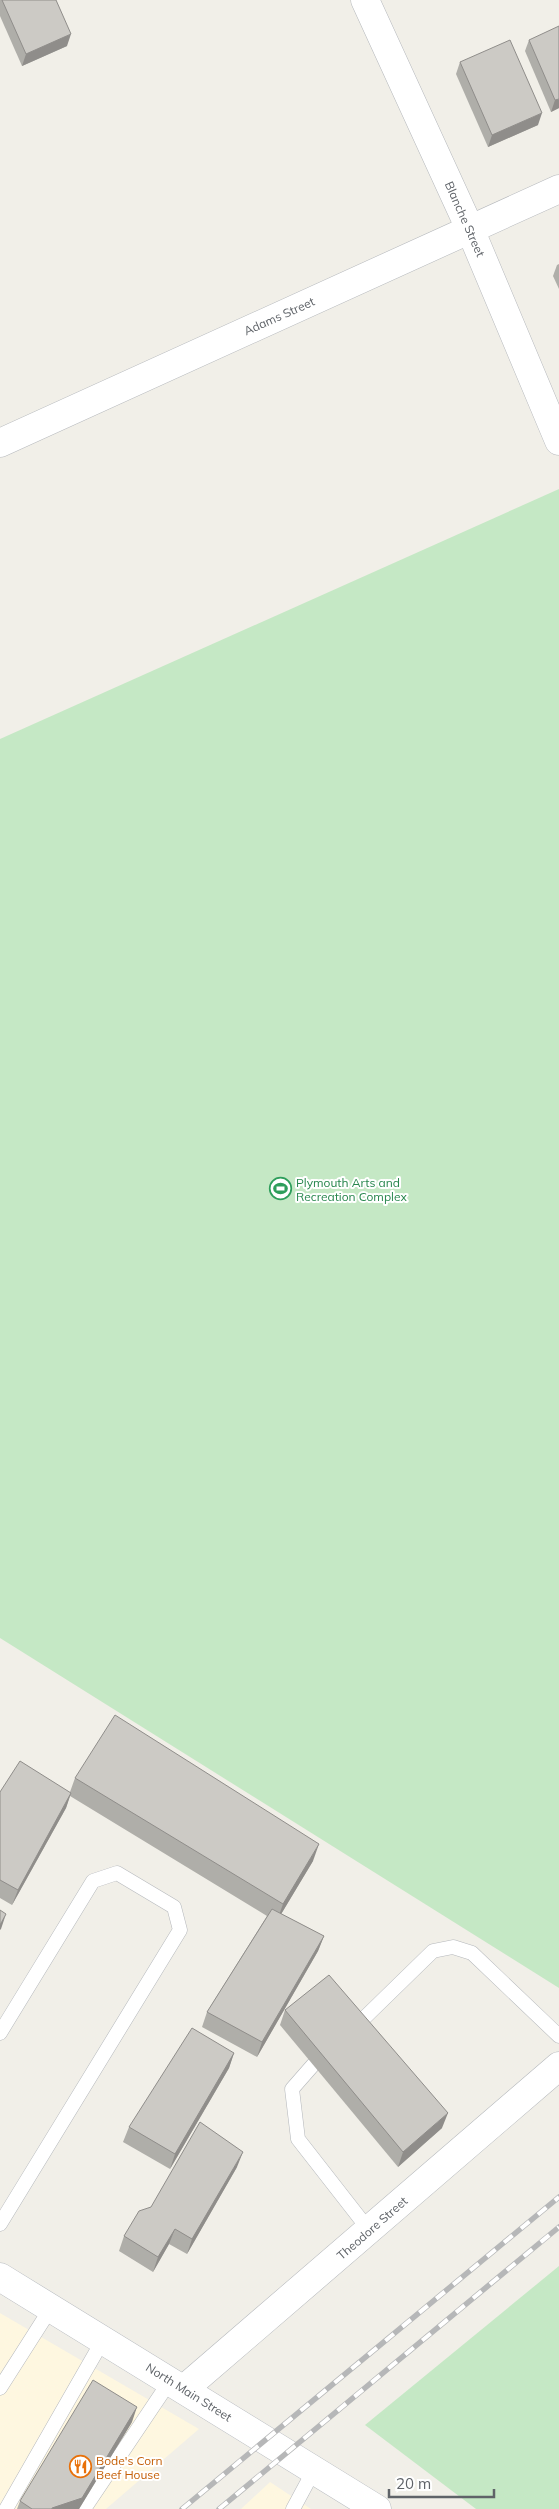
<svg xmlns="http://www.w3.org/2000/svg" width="559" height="2509" viewBox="0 0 559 2509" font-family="Mulish,sans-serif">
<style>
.commercial{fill:#fef7e0}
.green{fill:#c5e8c5}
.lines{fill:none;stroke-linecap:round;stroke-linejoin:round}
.lane-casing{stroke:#b5b8bc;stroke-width:15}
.street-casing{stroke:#b5b8bc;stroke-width:29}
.secondary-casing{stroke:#b6babf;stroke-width:29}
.lane{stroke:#fff;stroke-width:14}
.street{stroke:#fff;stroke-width:28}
.secondary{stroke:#fff;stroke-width:28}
.rail-casing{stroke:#b6b7b8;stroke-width:5.5}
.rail{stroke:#fff;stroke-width:4;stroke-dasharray:11;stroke-linecap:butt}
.wall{fill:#afaea9}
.shaded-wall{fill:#8f8d8a}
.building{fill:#cccac5;stroke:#8f8d8a}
.labels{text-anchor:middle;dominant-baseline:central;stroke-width:4;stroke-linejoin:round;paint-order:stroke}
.street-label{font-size:12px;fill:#5f6368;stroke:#fff}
.leisure-label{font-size:12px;fill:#27864d;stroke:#fff;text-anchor:start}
.food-label{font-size:12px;fill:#c56008;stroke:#fff;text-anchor:start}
</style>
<rect width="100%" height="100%" fill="#f1efe8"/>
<g class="commercial">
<path d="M 0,2313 L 199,2429 L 106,2509 L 0,2509 Z"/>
<path d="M 270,2482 L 311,2509 L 241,2509 Z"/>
</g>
<g class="green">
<path d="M 559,489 L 559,1988 L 0,1638 L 0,739 Z"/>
<path d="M 559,2266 L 559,2509 L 476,2509 L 365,2425 Z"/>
</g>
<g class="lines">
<defs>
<g id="lane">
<path d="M 355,2027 L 433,1951 L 453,1947 L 472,1953 L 559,2036"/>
<path d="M 0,2033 L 93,1881 L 117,1873 L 174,1907 L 180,1930 L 0,2224"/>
<path d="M 313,2065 L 292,2089 L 298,2139 L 369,2230"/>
<path d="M 0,2388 L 51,2308"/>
<path d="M 6,2509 L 103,2340"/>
<path d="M 84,2509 L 170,2381"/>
<path d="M 293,2509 L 314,2470"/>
</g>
<g id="street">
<path d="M 365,0 L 470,229 L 559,441"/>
<path d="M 0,443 L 559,189"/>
<path d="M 184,2389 L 559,2066"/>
</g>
<path id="secondary" d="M 0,2277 L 377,2509"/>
</defs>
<use href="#lane" class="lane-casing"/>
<use href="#street" class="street-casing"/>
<use href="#secondary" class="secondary-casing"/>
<use href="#lane" class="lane"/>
<use href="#street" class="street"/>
<use href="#secondary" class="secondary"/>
<defs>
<g id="rail">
<path d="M 182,2509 L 559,2197"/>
<path d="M 219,2509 L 559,2227"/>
</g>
</defs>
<use href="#rail" class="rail-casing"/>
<use href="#rail" class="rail"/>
</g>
<g class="wall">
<path d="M 0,0 L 56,0 L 67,46 L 22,66 L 0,16 Z"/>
<path d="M 529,40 L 559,108 L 551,112 L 525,51 Z"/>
<path d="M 460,62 L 538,125 L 488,147 L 456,74 Z"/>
<path d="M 559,264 L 559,289 L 553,276 L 557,265 Z"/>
<path d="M 75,1778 L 313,1861 L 281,1914 L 324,1936 L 318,1951 L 257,2057 L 202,2027 L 207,2012 L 267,1916 L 70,1796 L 66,1808 L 12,1905 L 0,1898 L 0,1792 L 70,1792 Z"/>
<path d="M 285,2010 L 442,2128 L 398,2167 L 280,2025 Z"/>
<path d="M 234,2053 L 229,2068 L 170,2169 L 123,2142 L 129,2127 Z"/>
<path d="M 237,2167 L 187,2254 L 169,2244 L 153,2272 L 119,2251 L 124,2236 L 151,2207 Z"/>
<path d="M 132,2422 L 79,2509 L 17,2509 L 20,2501 Z"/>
</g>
<g class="shaded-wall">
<path d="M 71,34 L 67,46 L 22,66 L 26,54 Z"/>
<path d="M 559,99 L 559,108 L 551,112 L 555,100 Z"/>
<path d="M 542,113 L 538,125 L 488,147 L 492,135 Z"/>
<path d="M 71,1793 L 66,1808 L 12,1905 L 18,1890 Z"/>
<path d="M 319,1844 L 313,1861 L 277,1921 L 283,1904 Z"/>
<path d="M 6,1914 L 1,1929 L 0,1930 L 0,1925 Z"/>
<path d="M 324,1936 L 318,1951 L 257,2057 L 262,2042 Z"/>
<path d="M 234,2053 L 229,2068 L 170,2169 L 175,2154 Z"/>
<path d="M 448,2113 L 442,2128 L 398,2167 L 403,2152 Z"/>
<path d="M 243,2152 L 237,2167 L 187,2254 L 192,2239 Z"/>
<path d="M 175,2229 L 169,2244 L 153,2272 L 158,2257 Z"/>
<path d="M 137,2407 L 132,2422 L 79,2509 L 52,2509 Z"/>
</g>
<g class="building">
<path d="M 2,0 L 56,0 L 71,34 L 26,54 Z"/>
<path d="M 559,26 L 559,99 L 555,100 L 529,40 Z"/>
<path d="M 510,40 L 542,113 L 492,135 L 460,62 Z"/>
<path d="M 115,1715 L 319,1844 L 283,1904 L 75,1778 Z"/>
<path d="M 20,1761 L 71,1793 L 18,1890 L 0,1880 L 0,1792 Z"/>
<path d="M 272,1909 L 324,1936 L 262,2042 L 207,2012 Z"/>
<path d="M 0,1910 L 6,1914 L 0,1925 Z"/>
<path d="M 329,1975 L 448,2113 L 403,2152 L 285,2010 Z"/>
<path d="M 192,2028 L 234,2053 L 175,2154 L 129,2127 Z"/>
<path d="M 200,2122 L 243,2152 L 192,2239 L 175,2229 L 158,2257 L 124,2236 L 139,2211 L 151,2207 Z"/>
<path d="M 93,2380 L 137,2407 L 82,2498 L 52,2508 L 52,2509 L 32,2509 L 20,2501 Z"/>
</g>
<defs>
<symbol id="stadium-ring" viewBox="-11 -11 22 22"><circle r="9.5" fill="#fff" stroke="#2e9e5b" stroke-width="1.5"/><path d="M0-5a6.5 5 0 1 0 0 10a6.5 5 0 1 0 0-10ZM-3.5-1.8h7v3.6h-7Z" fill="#2e9e5b"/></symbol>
<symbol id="restaurant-ring" viewBox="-11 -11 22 22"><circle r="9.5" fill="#fff" stroke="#e8710a" stroke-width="1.5"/><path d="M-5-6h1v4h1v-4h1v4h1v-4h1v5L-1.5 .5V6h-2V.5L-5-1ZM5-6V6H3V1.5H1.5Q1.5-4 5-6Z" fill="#e8710a"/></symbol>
</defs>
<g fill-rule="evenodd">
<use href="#stadium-ring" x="268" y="1176" width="25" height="25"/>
<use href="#restaurant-ring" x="68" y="2454" width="25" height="25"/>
</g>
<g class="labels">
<g class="street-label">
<text transform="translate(465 219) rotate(66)">Blanche Street</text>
<text transform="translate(279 316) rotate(-24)">Adams Street</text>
<text transform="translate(372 2228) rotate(-41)">Theodore Street</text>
<text transform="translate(189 2392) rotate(32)">North Main Street</text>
</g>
<g class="leisure-label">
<text x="296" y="1182">Plymouth Arts and<tspan x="296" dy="14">Recreation Complex</tspan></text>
</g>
<g class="food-label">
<text x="96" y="2460">Bode's Corn<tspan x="96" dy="14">Beef House</tspan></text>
</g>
</g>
<path d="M389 2489v8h105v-8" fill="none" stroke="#5f6368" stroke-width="2.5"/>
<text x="396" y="2489" font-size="15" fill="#5f6368" stroke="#ffffff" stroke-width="4" paint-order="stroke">20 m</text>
</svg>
